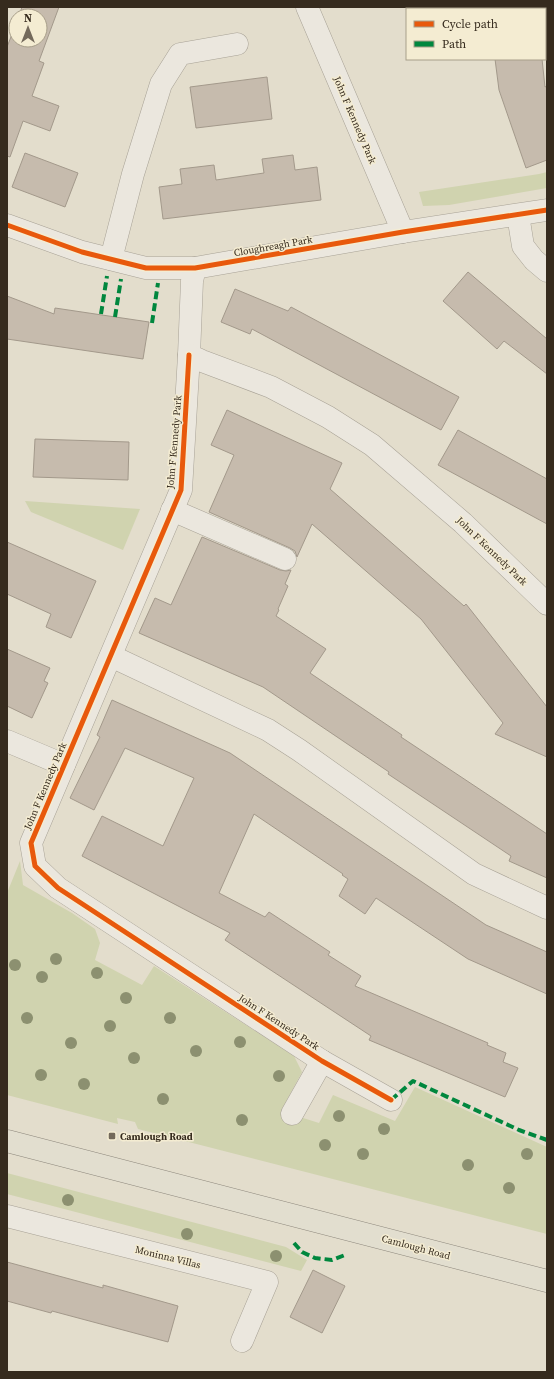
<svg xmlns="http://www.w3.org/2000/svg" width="554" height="1379" viewBox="0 0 554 1379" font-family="'Source Serif 4',serif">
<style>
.green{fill:#d0d3af}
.building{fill:#c6bbad;stroke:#a3998b}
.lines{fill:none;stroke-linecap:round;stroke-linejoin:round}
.minor-casing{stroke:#a8a296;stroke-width:23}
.major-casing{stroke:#8d877c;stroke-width:23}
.minor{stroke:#ebe7de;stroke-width:22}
.major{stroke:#e2decf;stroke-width:22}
.quiet{stroke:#00873e;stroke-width:4;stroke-dasharray:8 4;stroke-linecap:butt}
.cycleway-casing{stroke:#f4ecd2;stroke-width:8}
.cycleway{stroke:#e8590c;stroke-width:5}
.tree{fill:#8c9070}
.poi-dot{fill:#73695b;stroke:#f4ecd2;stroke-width:1.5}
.labels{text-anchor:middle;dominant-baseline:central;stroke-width:3;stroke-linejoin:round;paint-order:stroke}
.street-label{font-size:10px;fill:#362b1e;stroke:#f4ecd2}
.poi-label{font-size:10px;font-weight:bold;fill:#362b1e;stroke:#f4ecd2;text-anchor:start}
</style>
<rect width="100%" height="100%" fill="#e3ddcc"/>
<g class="green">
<path d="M 547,172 L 547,188 L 449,205 L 423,206 L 419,192 L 539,174 Z"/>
<path d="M 25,501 L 140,509 L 123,550 L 31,512 Z"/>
<path d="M 20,861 L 23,885 L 72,913 L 95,929 L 100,943 L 95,960 L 142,985 L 154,966 L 294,1056 L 302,1072 L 281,1111 L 319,1123 L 333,1095 L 395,1121 L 415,1087 L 547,1147 L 547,1234 L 138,1129 L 135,1122 L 117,1118 L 118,1124 L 7,1095 L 7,893 Z"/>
<path d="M 7,1173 L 286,1247 L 307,1260 L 301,1271 L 7,1194 Z"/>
</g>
<g class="building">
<path d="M 22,7 L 59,7 L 39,61 L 44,63 L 32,96 L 59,106 L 50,131 L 23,121 L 10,157 L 7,156 L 7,47 L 16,24 L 16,40 L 40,40 L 40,16 L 19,16 Z"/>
<path d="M 495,59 L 542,59 L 545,87 L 547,86 L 547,160 L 526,168 L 499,90 Z"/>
<path d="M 267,77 L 272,119 L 196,128 L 190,87 Z"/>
<path d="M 25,153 L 78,173 L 65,207 L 12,187 Z"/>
<path d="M 293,155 L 295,170 L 317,167 L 321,200 L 163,219 L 159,187 L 182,184 L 180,169 L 214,165 L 216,180 L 264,173 L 262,159 Z"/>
<path d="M 468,272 L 547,339 L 547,374 L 504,341 L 497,349 L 443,301 Z"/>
<path d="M 235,289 L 288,311 L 291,307 L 459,397 L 441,430 L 252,329 L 250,334 L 221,322 Z"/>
<path d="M 7,296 L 54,314 L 55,308 L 149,322 L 143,359 L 7,339 Z"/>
<path d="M 227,410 L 342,463 L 330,489 L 464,606 L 466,604 L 547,707 L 547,757 L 495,734 L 503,723 L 421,619 L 312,524 L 297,557 L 295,551 L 290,548 L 209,512 L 234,455 L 211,445 Z"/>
<path d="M 458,430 L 547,479 L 547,524 L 438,465 Z"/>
<path d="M 35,439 L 129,442 L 128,480 L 33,477 Z"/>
<path d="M 202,537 L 280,570 L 286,571 L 291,570 L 285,584 L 288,586 L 278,609 L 279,610 L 276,616 L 326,649 L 310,673 L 402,735 L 401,737 L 547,834 L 547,878 L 509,861 L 511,856 L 388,774 L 389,772 L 263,687 L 139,633 L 155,598 L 171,605 Z"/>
<path d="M 7,542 L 96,581 L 71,638 L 46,627 L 51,614 L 7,594 Z"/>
<path d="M 7,649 L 50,668 L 44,681 L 48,683 L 32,718 L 7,706 Z"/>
<path d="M 112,700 L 230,753 L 486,925 L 547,952 L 547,994 L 468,959 L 376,898 L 365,914 L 339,896 L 348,879 L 342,875 L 343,874 L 254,814 L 219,893 L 265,917 L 269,912 L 330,952 L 328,955 L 361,976 L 355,986 L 488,1043 L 487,1045 L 506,1053 L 503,1062 L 518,1068 L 505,1097 L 369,1040 L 371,1036 L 225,940 L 230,933 L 82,856 L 102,816 L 163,846 L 194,778 L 125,748 L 94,810 L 70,798 L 100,737 L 97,735 Z"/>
<path d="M 7,1262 L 103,1288 L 103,1285 L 178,1306 L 168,1342 L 52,1311 L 51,1313 L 7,1301 Z"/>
<path d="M 313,1270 L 345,1286 L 322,1333 L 290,1317 Z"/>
</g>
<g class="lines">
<defs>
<g id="minor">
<path d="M 307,7 L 403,232"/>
<path d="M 518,215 L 523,246 L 534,260 L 547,271"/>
<path d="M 7,225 L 82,252 L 146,268 L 195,268 L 403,232 L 547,210"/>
<path d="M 111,259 L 133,174 L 161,84 L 180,54 L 237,44"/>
<path d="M 195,268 L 192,281 L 189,355 L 202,361 L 271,387 L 328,417 L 372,445 L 463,523 L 547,604"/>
<path d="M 189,355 L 181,490 L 31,843 L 35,866 L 58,888 L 322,1061 L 391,1100"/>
<path d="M 172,510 L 285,559"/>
<path d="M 111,656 L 268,730 L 299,750 L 474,874 L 547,908"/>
<path d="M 7,741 L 64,765"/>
<path d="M 292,1114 L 322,1061"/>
<path d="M 7,1216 L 267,1282 L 242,1341"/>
</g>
<path id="major" d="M 7,1141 L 547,1281"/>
</defs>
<use href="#minor" class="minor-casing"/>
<use href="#major" class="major-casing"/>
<use href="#minor" class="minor"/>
<use href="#major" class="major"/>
<g class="quiet">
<path d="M 101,314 L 107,276"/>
<path d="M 115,317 L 121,279"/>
<path d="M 152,323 L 158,283"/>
<path d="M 391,1100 L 413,1081 L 519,1130 L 547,1140"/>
<path d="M 294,1243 L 302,1252 L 315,1258 L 332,1260 L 345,1255"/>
</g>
<defs>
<g id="cycleway">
<path d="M 7,225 L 82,252 L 146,268 L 195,268 L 403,232 L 547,210"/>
<path d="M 189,355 L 181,490 L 31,843 L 35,866 L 58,888 L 322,1061 L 391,1100"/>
</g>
</defs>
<use href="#cycleway" class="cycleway-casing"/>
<use href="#cycleway" class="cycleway"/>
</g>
<g class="tree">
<circle cx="56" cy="959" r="6"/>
<circle cx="15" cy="965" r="6"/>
<circle cx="97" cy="973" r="6"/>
<circle cx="42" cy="977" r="6"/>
<circle cx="126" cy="998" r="6"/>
<circle cx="27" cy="1018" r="6"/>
<circle cx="170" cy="1018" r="6"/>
<circle cx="110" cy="1026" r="6"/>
<circle cx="240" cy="1042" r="6"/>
<circle cx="71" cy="1043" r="6"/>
<circle cx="196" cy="1051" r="6"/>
<circle cx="134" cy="1058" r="6"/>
<circle cx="41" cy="1075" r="6"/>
<circle cx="279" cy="1076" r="6"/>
<circle cx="84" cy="1084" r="6"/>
<circle cx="163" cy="1099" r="6"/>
<circle cx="339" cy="1116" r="6"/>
<circle cx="242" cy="1120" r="6"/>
<circle cx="384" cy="1129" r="6"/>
<circle cx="325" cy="1145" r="6"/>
<circle cx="363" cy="1154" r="6"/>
<circle cx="527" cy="1154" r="6"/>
<circle cx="468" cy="1165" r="6"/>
<circle cx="509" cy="1188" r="6"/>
<circle cx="68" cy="1200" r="6"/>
<circle cx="187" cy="1234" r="6"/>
<circle cx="276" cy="1256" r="6"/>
</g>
<rect class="poi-dot" x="108" y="1132" width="8" height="8" rx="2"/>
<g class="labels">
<g class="street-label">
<text transform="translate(355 120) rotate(67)">John F Kennedy Park</text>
<text transform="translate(273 246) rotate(-10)">Cloughreagh Park</text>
<text transform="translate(174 442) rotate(-85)">John F Kennedy Park</text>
<text transform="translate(492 551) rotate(44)">John F Kennedy Park</text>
<text transform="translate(45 786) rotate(-67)">John F Kennedy Park</text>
<text transform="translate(279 1022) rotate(33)">John F Kennedy Park</text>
<text transform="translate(416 1247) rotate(15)">Camlough Road</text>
<text transform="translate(168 1257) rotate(14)">Moninna Villas</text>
</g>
<g class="poi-label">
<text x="120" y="1136">Camlough Road</text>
</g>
</g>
<rect width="554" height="1379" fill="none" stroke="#362b1e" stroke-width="16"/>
<rect x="406" y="8" width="140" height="52" fill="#f4ecd2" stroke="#a89f8a"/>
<rect x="414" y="21" width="20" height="6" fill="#e8590c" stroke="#a89f8a"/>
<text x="442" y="28" font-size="12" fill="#362b1e">Cycle path</text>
<rect x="414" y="41" width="20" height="6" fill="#00873e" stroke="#a89f8a"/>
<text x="442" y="48" font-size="12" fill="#362b1e">Path</text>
<g transform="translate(28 28)"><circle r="19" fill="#f4ecd2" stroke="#a89f8a"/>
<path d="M0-3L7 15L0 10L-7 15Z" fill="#73695b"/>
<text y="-6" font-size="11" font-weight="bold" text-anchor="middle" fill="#362b1e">N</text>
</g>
</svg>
